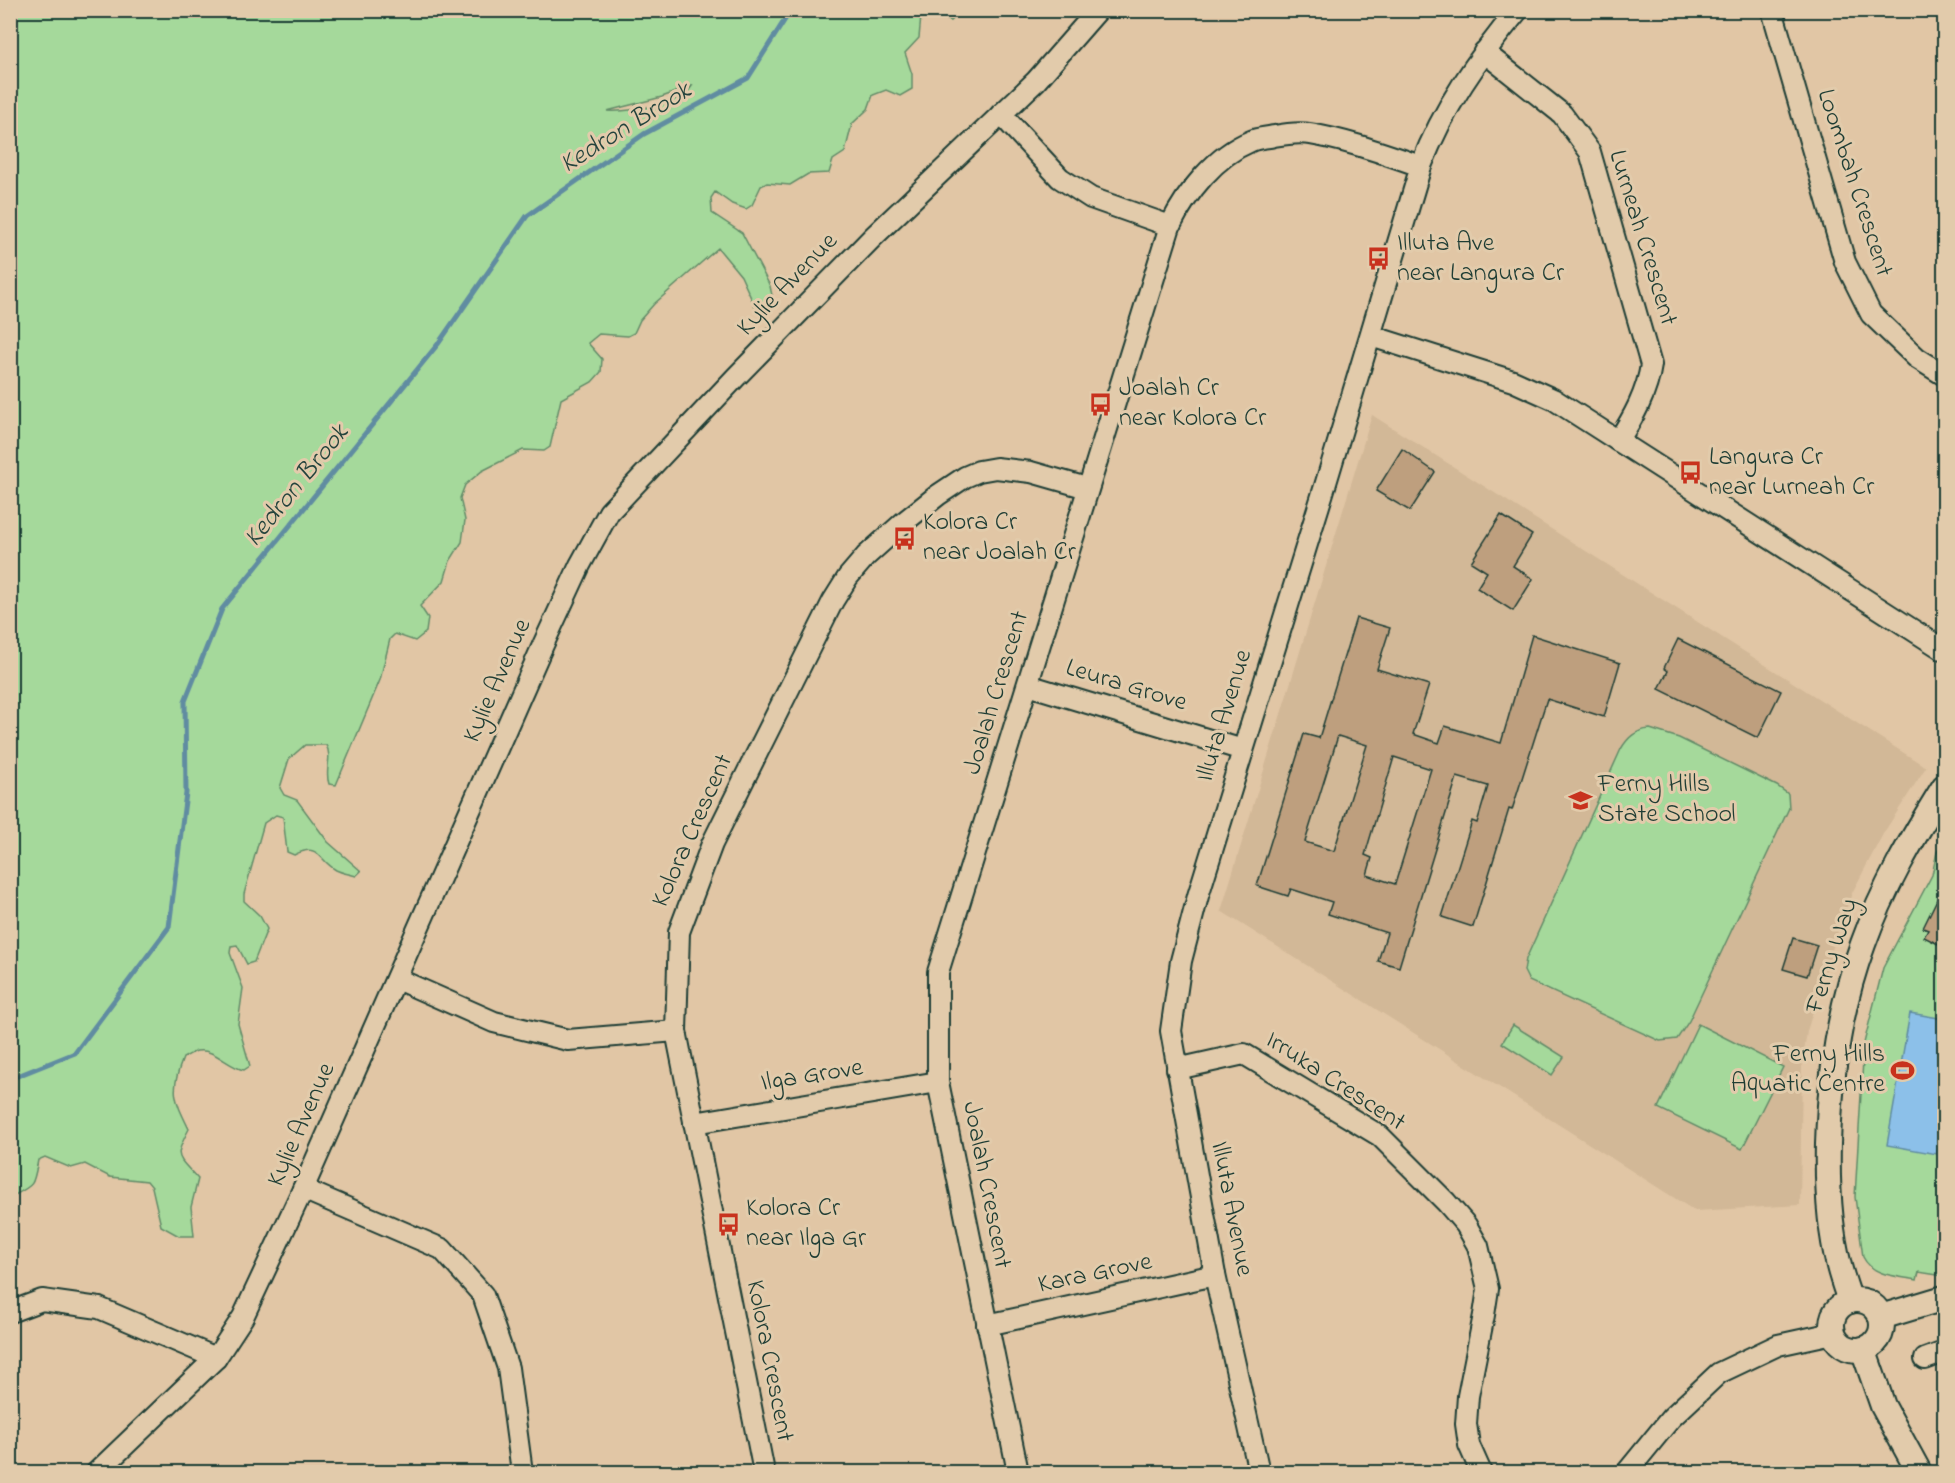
<svg xmlns="http://www.w3.org/2000/svg" width="1955" height="1483" viewBox="0 0 1955 1483" font-family="'Indie Flower',sans-serif">
<style>
.built{fill:#d2b897}
.green{fill:#a5d99b;stroke:#628b68;stroke-width:1.5;fill-rule:evenodd}
.water{fill:#8cc0e9;stroke:#608ca1;stroke-width:1.5}
.lines{fill:none;stroke-linecap:round;stroke-linejoin:round}
.stream{stroke:#608ca1;stroke-width:5}
.building{fill:#be9f7e;stroke:#1f3d34;stroke-width:1.5;fill-rule:evenodd}
.minor-casing{stroke:#1f3d34;stroke-width:24}
.tertiary-casing{stroke:#1f3d34;stroke-width:28}
.minor{stroke:#e2cbab;stroke-width:20}
.tertiary{stroke:#e2cbab;stroke-width:24}
.labels{text-anchor:middle;dominant-baseline:central;stroke-width:6;stroke-linejoin:round;paint-order:stroke}
.street-label{font-size:26px;fill:#1f3d34;stroke:#e2cbab}
.poi-label{font-size:26px;fill:#1f3d34;stroke:#e2cbab;text-anchor:start}
.water-label{font-size:27px;font-style:italic;fill:#24443d;stroke:#e2cbab}
</style>
<rect width="100%" height="100%" fill="#e1c6a5"/>
<filter id="ink" filterUnits="userSpaceOnUse"><feTurbulence type="fractalNoise" baseFrequency=".0167" numOctaves="2"/><feDisplacementMap in="SourceGraphic" scale="12" xChannelSelector="R" yChannelSelector="G"/><feConvolveMatrix kernelMatrix="1 2 1 2 8 2 1 2 1" color-interpolation-filters="sRGB"/></filter>
<g filter="url(#ink)">
<path class="built" d="M 1372,415 L 1926,767 L 1883,834 L 1852,893 L 1837,934 L 1807,1031 L 1802,1066 L 1800,1205 L 1695,1211 L 1221,911 Z"/>
<g class="green">
<path d="M 11,10 L 961,11 L 951,21 L 926,11 L 921,16 L 919,38 L 905,53 L 912,74 L 912,89 L 900,96 L 886,90 L 873,95 L 868,109 L 852,124 L 845,152 L 833,160 L 829,173 L 808,174 L 790,185 L 767,183 L 761,186 L 752,205 L 746,209 L 732,204 L 715,192 L 711,198 L 712,213 L 742,233 L 770,286 L 773,300 L 769,314 L 762,316 L 757,311 L 741,276 L 718,248 L 654,304 L 640,320 L 634,333 L 628,336 L 599,334 L 588,343 L 602,359 L 601,372 L 592,382 L 561,399 L 550,447 L 544,451 L 523,450 L 482,471 L 465,485 L 460,498 L 465,520 L 462,542 L 450,561 L 444,581 L 420,606 L 428,618 L 426,632 L 415,641 L 395,634 L 390,639 L 380,680 L 336,785 L 329,784 C 324,771 333,757 326,745 L 305,745 L 289,759 L 280,788 L 284,795 L 297,800 L 328,842 L 361,871 L 356,876 C 349,874 342,873 336,870 C 317,859 320,842 294,855 L 287,852 L 283,817 L 276,815 L 264,823 L 244,894 L 244,901 L 260,916 L 267,929 L 254,962 L 247,964 L 237,945 L 231,946 L 230,953 L 243,988 L 238,1024 L 250,1066 L 244,1070 C 228,1067 214,1048 197,1051 C 193,1052 187,1056 183,1058 C 170,1091 174,1098 189,1129 C 173,1159 177,1155 198,1179 L 191,1207 L 194,1236 L 179,1236 L 161,1226 L 152,1187 L 147,1181 L 110,1177 L 85,1164 L 71,1168 L 45,1157 L 38,1160 C 33,1187 35,1184 11,1197 ZM 692,86 C 681,105 629,112 607,111 L 662,97 Z"/>
<path d="M 1650,729 L 1679,738 L 1777,786 L 1788,794 L 1789,808 L 1689,1021 L 1677,1039 L 1660,1041 L 1529,981 L 1524,971 L 1526,959 L 1621,749 C 1628,737 1636,730 1650,729 Z"/>
<path d="M 1944,840 L 1944,1276 L 1919,1272 L 1917,1280 C 1898,1276 1873,1277 1863,1257 L 1855,1197 L 1864,1043 L 1883,968 L 1932,875 L 1937,852 Z"/>
<path d="M 1698,1024 L 1783,1067 L 1742,1149 L 1658,1108 Z"/>
<path d="M 1513,1025 L 1564,1057 L 1552,1075 L 1502,1043 Z"/>
</g>
<path class="water" d="M 1910,1013 L 1944,1019 L 1944,1111 L 1937,1154 L 1887,1145 Z"/>
<g class="lines">
<path class="stream" d="M 10,1079 L 75,1053 L 169,927 L 186,793 L 185,701 L 222,609 L 438,344 L 527,216 L 644,134 L 748,78 L 791,10"/>
</g>
<g class="building">
<path d="M 1402,449 L 1435,472 L 1410,511 L 1376,491 Z"/>
<path d="M 1501,515 L 1532,535 L 1513,566 L 1533,579 L 1513,611 L 1477,588 L 1487,572 L 1471,562 Z"/>
<path d="M 1356,618 L 1390,628 L 1377,669 L 1429,685 L 1413,734 L 1439,743 L 1445,726 L 1501,743 L 1532,635 L 1620,663 L 1604,717 L 1547,699 L 1512,810 L 1509,809 L 1473,927 L 1442,917 L 1472,821 L 1477,823 L 1488,786 L 1457,777 L 1399,967 L 1378,961 L 1387,933 L 1328,914 L 1332,902 L 1291,889 L 1288,896 L 1257,886 L 1304,734 L 1319,738 ZM 1338,736 L 1367,745 L 1334,851 L 1305,842 ZM 1394,757 L 1431,769 L 1395,884 L 1367,875 L 1372,858 L 1365,855 Z"/>
<path d="M 1678,639 L 1781,691 L 1758,738 L 1659,689 L 1668,671 L 1664,668 Z"/>
<path d="M 1944,885 L 1944,947 L 1924,937 L 1928,930 L 1923,928 Z"/>
<path d="M 1793,938 L 1817,945 L 1807,976 L 1783,969 Z"/>
</g>
<g class="lines">
<defs>
<g id="minor">
<path d="M 1772,10 L 1845,262 L 1871,314 L 1917,358 L 1944,375"/>
<path d="M 1484,52 L 1562,114 L 1590,152 L 1651,365 C 1647,393 1633,418 1618,441"/>
<path d="M 1001,114 L 1060,178 L 1091,198 L 1170,226"/>
<path d="M 1371,336 L 1513,381 L 1553,399 L 1944,650"/>
<path d="M 1028,685 L 1243,750"/>
<path d="M 397,979 L 494,1022 L 568,1040 L 676,1031"/>
<path d="M 1177,1069 L 1244,1054 L 1380,1136 L 1446,1202 L 1466,1225 L 1478,1246 L 1488,1289 L 1484,1315 L 1468,1396 L 1466,1424 L 1469,1445 L 1481,1472"/>
<path d="M 694,1123 L 938,1082"/>
<path d="M 303,1189 L 442,1249 L 483,1295 L 508,1368 L 522,1472"/>
<path d="M 10,1312 L 42,1300 L 99,1308 L 216,1358"/>
<path d="M 987,1325 L 1215,1275"/>
<path d="M 1925,1359 L 1944,1352"/>
<path d="M 97,1472 L 216,1358 L 243,1317 L 303,1189 L 543,645 L 580,565 L 609,512 L 735,378 L 873,237 L 1036,81 L 1098,10"/>
<path d="M 764,1472 L 676,1031 L 679,932 L 712,844 L 761,745 L 833,601 L 848,577 L 866,556 L 904,522 L 938,495 L 965,477 L 979,471 L 996,468 L 1031,472 L 1087,488"/>
<path d="M 1018,1472 L 938,1082 L 938,972 L 1170,226 C 1187,192 1215,156 1251,141 C 1258,138 1266,138 1274,136 C 1285,134 1299,132 1310,134 C 1347,140 1385,154 1421,166"/>
<path d="M 1259,1472 L 1215,1275 L 1171,1031 L 1181,961 L 1198,896 L 1325,486 L 1421,166 C 1443,108 1478,58 1518,10"/>
<path d="M 1627,1472 L 1671,1418 L 1719,1373 L 1778,1345 L 1833,1333"/>
</g>
<g id="tertiary">
<circle cx="1857" cy="1325" r="25"/>
<path d="M 1850,1301 C 1846,1289 1842,1278 1839,1266 C 1829,1226 1827,1184 1828,1144 C 1830,1076 1839,1008 1863,944 C 1883,888 1913,837 1944,787"/>
<path d="M 1881,1317 L 1944,1298"/>
<path d="M 1863,1349 L 1883,1406 L 1919,1472"/>
</g>
</defs>
<use href="#minor" class="minor-casing"/>
<use href="#tertiary" class="tertiary-casing"/>
<use href="#minor" class="minor"/>
<use href="#tertiary" class="tertiary"/>
</g>
</g>
<defs>
<symbol id="bus-bare" viewBox="-9 -9 18 18"><path d="M-5-6H5V4H4V6H2V4H-2V6H-4V4H-5ZM-3.5-4V0h7V-4ZM-3.5 1.2v1.5H-2V1.2ZM2 1.2v1.5H3.5V1.2Z" fill="#c8321e" stroke="#e2cbab" stroke-width="2.5" paint-order="stroke"/></symbol>
<symbol id="school-bare" viewBox="-9 -9 18 18"><path d="M0-5L7-2L0 1L-7-2ZM-4 1L0 2.5L4 1V4Q0 6-4 4Z" fill="#c8321e" stroke="#e2cbab" stroke-width="2.5" paint-order="stroke"/></symbol>
<symbol id="stadium-bare" viewBox="-9 -9 18 18"><path d="M0-5a6.5 5 0 1 0 0 10a6.5 5 0 1 0 0-10ZM-3.5-1.8h7v3.6h-7Z" fill="#c8321e" stroke="#e2cbab" stroke-width="2.5" paint-order="stroke"/></symbol>
</defs>
<g fill-rule="evenodd">
<use href="#bus-bare" x="1362" y="242" width="33" height="33"/>
<use href="#bus-bare" x="1084" y="388" width="33" height="33"/>
<use href="#bus-bare" x="1674" y="456" width="33" height="33"/>
<use href="#bus-bare" x="888" y="522" width="33" height="33"/>
<use href="#school-bare" x="1564" y="784" width="33" height="33"/>
<use href="#stadium-bare" x="1886" y="1054" width="33" height="33"/>
<use href="#bus-bare" x="712" y="1208" width="33" height="33"/>
</g>
<g class="labels">
<g class="street-label">
<text transform="translate(1854 183) rotate(72)">Loombah Crescent</text>
<text transform="translate(1642 238) rotate(73)">Lurneah Crescent</text>
<text transform="translate(788 285) rotate(-46)">Kylie Avenue</text>
<text transform="translate(498 681) rotate(-66)">Kylie Avenue</text>
<text transform="translate(1126 686) rotate(17)">Leura Grove</text>
<text transform="translate(997 693) rotate(-73)">Joalah Crescent</text>
<text transform="translate(1225 716) rotate(-73)">Illuta Avenue</text>
<text transform="translate(693 831) rotate(-66)">Kolora Crescent</text>
<text transform="translate(1833 956) rotate(-72)">Ferny Way</text>
<text transform="translate(812 1076) rotate(-9)">Ilga Grove</text>
<text transform="translate(1335 1082) rotate(33)">Irruka Crescent</text>
<text transform="translate(302 1125) rotate(-66)">Kylie Avenue</text>
<text transform="translate(986 1185) rotate(79)">Joalah Crescent</text>
<text transform="translate(1231 1209) rotate(79)">Illuta Avenue</text>
<text transform="translate(1095 1274) rotate(-12)">Kara Grove</text>
<text transform="translate(769 1361) rotate(79)">Kolora Crescent</text>
</g>
<g class="poi-label">
<text x="1397" y="244">Illuta Ave<tspan x="1397" dy="30">near Langura Cr</tspan></text>
<text x="1119" y="389">Joalah Cr<tspan x="1119" dy="30">near Kolora Cr</tspan></text>
<text x="1709" y="458">Langura Cr<tspan x="1709" dy="30">near Lurneah Cr</tspan></text>
<text x="923" y="523">Kolora Cr<tspan x="923" dy="30">near Joalah Cr</tspan></text>
<text x="1598" y="785">Ferny Hills<tspan x="1598" dy="30">State School</tspan></text>
<text x="1885" y="1055" text-anchor="end">Ferny Hills<tspan x="1885" dy="30">Aquatic Centre</tspan></text>
<text x="746" y="1209">Kolora Cr<tspan x="746" dy="30">near Ilga Gr</tspan></text>
</g>
<g class="water-label">
<text transform="translate(626 128) rotate(-32)">Kedron Brook</text>
<text transform="translate(297 486) rotate(-51)">Kedron Brook</text>
</g>
</g>
<rect width="1955" height="1483" fill="none" stroke="#e2cbab" stroke-width="36"/>
<rect x="18" y="18" width="1919" height="1447" fill="none" stroke="#1f3d34" stroke-width="2" filter="url(#ink)"/>
</svg>
